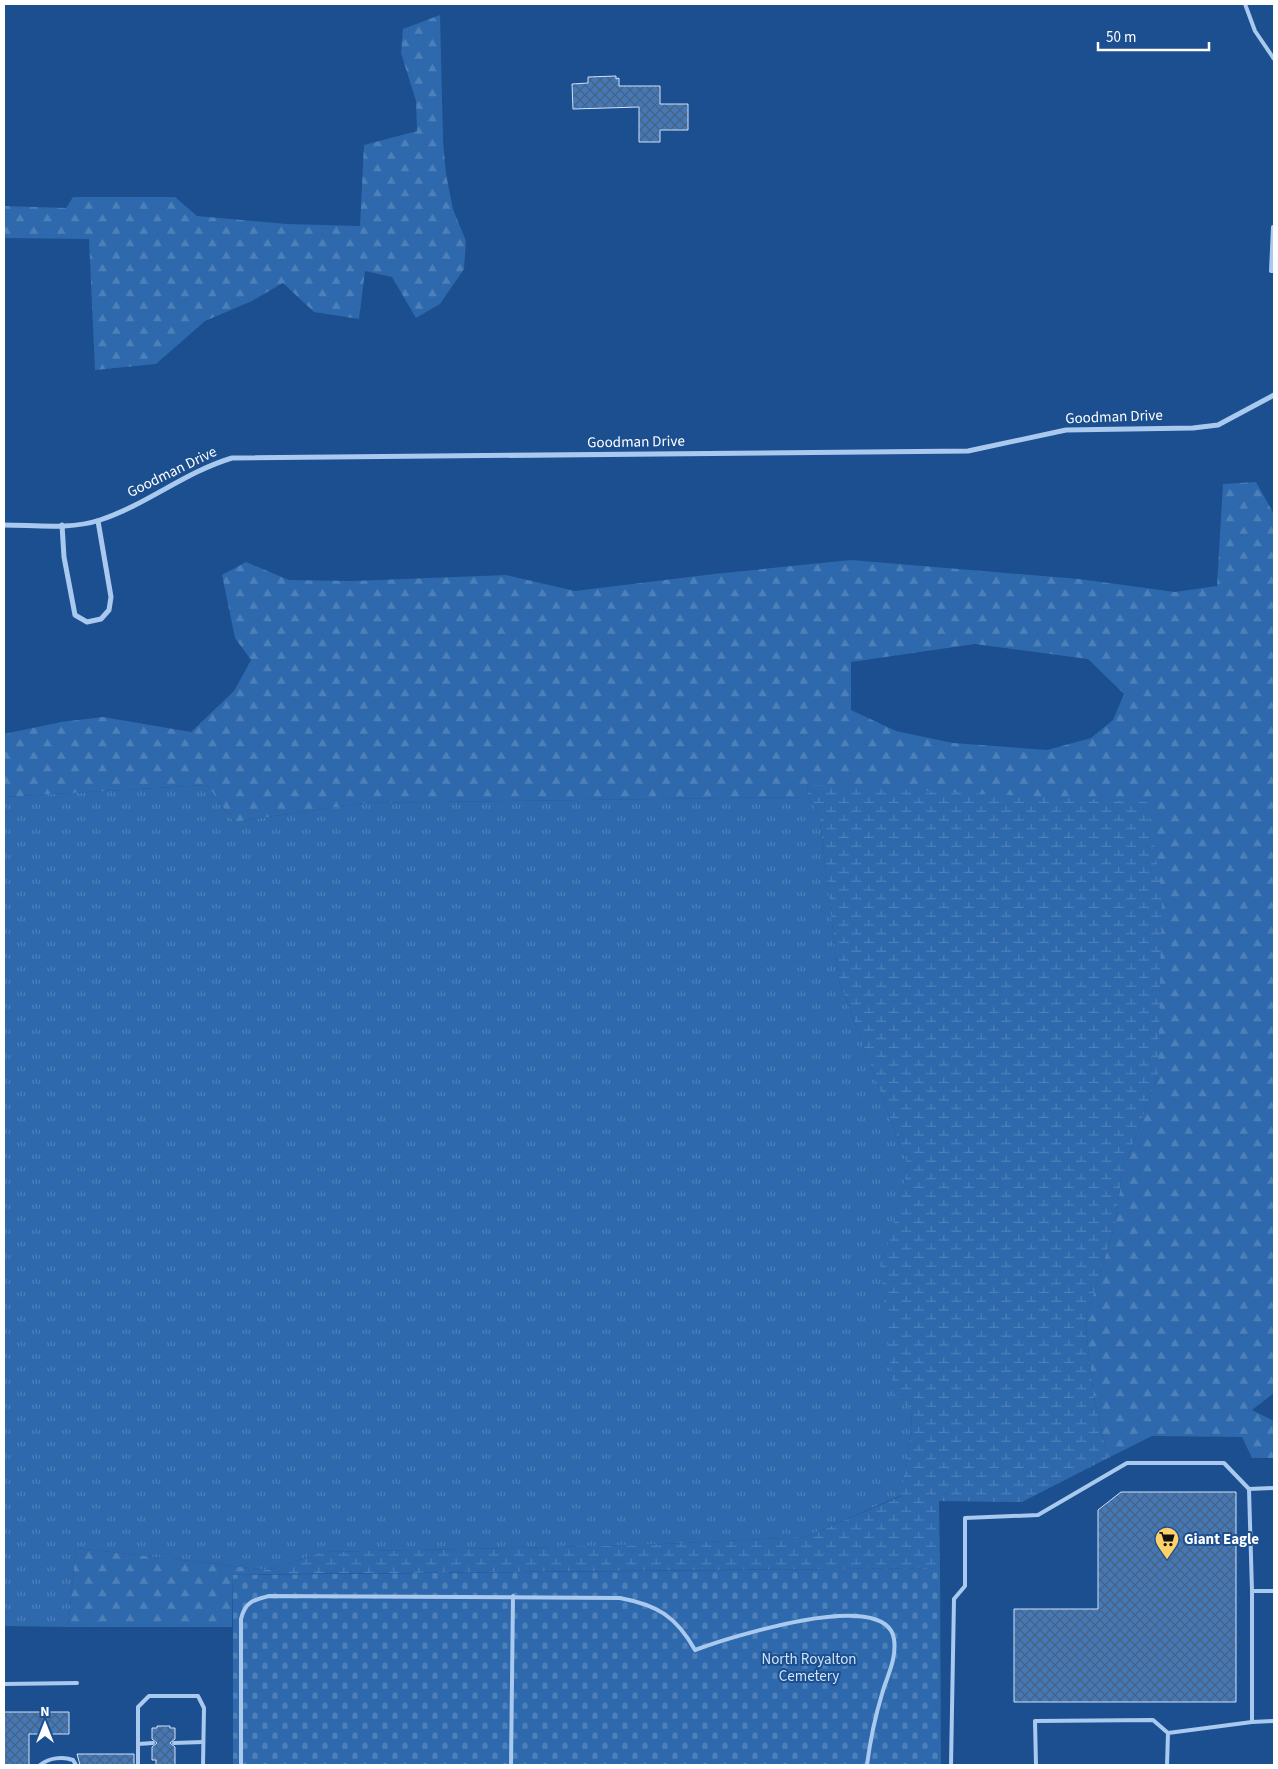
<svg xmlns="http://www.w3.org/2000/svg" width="1278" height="1769" viewBox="0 0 1278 1769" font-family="'Source Sans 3',sans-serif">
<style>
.grass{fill:url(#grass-tufts)}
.forest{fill:url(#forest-firs);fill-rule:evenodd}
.wetland{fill:url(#wetland-marsh)}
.cemetery{fill:url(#cemetery-stones)}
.building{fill:url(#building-cross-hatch);stroke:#cfe3fa}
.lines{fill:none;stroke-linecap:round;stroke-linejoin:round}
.lane{stroke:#a9c9ee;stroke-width:4}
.street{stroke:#a9c9ee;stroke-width:5}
.labels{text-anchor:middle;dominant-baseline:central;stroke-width:4;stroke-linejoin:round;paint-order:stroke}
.street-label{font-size:15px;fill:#fff;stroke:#1b4f8f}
.poi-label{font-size:15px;font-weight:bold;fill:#fff;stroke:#1b4f8f;text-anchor:start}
.park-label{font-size:15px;fill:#cfe3fa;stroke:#1b4f8f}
</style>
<defs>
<pattern id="grass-tufts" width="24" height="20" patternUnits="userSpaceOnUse" patternTransform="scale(1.25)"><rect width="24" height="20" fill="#2e69ad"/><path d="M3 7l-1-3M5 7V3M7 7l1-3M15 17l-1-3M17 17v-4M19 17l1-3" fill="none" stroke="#4d80b9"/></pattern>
<pattern id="forest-firs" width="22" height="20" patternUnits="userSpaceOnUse" patternTransform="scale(1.25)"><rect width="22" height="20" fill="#2e69ad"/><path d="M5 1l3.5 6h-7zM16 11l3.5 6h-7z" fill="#4d80b9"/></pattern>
<pattern id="wetland-marsh" width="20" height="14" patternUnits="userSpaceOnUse" patternTransform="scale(1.25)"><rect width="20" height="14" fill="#2e69ad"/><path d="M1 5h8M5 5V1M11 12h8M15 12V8" fill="none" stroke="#4d80b9"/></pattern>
<pattern id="cemetery-stones" width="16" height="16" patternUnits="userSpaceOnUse" patternTransform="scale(1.25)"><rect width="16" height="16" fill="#2e69ad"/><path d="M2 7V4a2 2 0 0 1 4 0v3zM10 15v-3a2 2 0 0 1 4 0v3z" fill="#4d80b9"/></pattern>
<pattern id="building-cross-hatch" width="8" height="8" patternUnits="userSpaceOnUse" patternTransform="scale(1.25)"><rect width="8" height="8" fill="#4478b7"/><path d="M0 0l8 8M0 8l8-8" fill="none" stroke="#486282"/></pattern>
</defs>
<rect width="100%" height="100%" fill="#1b4f8f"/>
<path class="grass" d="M 207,785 L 234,822 L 365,803 L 807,797 L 819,813 L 839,980 L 908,1166 L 890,1240 L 880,1264 L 912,1409 C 912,1438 904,1467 902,1495 L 805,1537 L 643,1545 L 321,1552 L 270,1570 L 76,1548 L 68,1627 L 4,1626 L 4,797 Z"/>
<g class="forest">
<path d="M 440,15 L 443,140 L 446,174 L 453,209 L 466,241 L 464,269 L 440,304 L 416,318 L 392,277 L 365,271 L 359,319 L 314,312 L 283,283 L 252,301 L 205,321 L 156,364 L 95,370 L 89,239 L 4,238 L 4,206 L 66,208 L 73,197 L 175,197 L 197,216 L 287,224 L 360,226 L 364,145 L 417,131 L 416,101 L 401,53 L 403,29 Z"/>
<path d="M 1256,482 L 1274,514 L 1274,1393 L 1252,1410 L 1274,1421 L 1274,1458 L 1252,1458 L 1242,1437 L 1152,1436 L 1108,1458 L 1094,1398 L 1085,1321 L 1115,1225 L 1122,1174 L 1158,1075 L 808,785 L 807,797 L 365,803 L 234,822 L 207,785 L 4,797 L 4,734 L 61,722 L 103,717 L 191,732 L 234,691 L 251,660 L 235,638 L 222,575 L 246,562 L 289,580 L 352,581 L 506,575 L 575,591 L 714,574 L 851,560 L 1079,579 L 1175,592 L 1217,586 L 1223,484 ZM 975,644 L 1088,659 L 1124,694 L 1113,720 L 1091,738 L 1047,750 L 953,743 L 896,731 L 851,710 L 851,662 Z"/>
<path d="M 76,1548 L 270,1570 L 283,1574 L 233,1575 L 232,1627 L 68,1627 Z"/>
</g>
<path class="wetland" d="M 808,785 L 1147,802 L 1162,896 L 1158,1075 L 1122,1174 L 1115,1225 L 1085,1321 L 1094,1398 L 1108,1458 L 1022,1502 L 939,1501 L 940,1568 L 283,1574 L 270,1570 L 321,1552 L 643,1545 L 805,1537 L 901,1496 C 904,1467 912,1439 912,1410 L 894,1394 L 880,1264 L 890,1239 L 908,1166 L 839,980 L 819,813 L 807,797 Z"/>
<path class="cemetery" d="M 940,1568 L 941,1765 L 233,1765 L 233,1575 Z"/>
<g class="building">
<path d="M 616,76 L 616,79 L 619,78 L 619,86 L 660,86 L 660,104 L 688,104 L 688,130 L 660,130 L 660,142 L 639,142 L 639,107 L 573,109 L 572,84 L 588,83 L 588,77 Z"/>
<path d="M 1121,1492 L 1236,1492 L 1236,1702 L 1014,1702 L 1014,1609 L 1098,1609 L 1098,1510 Z"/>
<path d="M 4,1712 L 69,1712 L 69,1734 L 29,1734 L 29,1765 L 4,1765 Z"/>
<path d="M 157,1726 L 170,1726 L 170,1728 L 175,1728 L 175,1739 L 170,1743 L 175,1747 L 175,1765 L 156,1765 L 156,1760 L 152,1760 L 152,1747 L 157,1743 L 152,1739 L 152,1728 L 157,1728 Z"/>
<path d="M 77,1754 L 134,1754 L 134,1765 L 80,1765 Z"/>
</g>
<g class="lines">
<g class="lane">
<path d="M 1245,4 L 1255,31 L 1274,59"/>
<path d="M 1273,227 L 1271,271 L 1274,271"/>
<path d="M 1274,1488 L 1249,1489 L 1252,1591 L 1274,1591"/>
<path d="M 4,1684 L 77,1683"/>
<path d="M 1252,1722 L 1274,1721"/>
<path d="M 174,1743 L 203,1742"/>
<path d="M 138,1744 L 153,1743"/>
<path d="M 40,1765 C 49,1758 62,1756 73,1760 L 76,1765"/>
<path d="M 138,1765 L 138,1707 L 149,1696 L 198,1696 L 204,1708 L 203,1765"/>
<path d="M 241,1765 L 241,1619 C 245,1602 253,1600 269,1596 L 620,1598 C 657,1605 676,1616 695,1650 C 725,1639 886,1586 894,1639 C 897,1659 887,1676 882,1694 C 875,1717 870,1742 867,1765"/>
<path d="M 511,1765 L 513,1596"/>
<path d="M 951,1765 L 954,1599 L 965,1586 L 965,1518 L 1038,1515 L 1127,1463 L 1224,1463 L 1249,1489"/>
<path d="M 1036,1765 L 1035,1721 L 1153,1720 L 1168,1733"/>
<path d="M 1167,1765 L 1168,1733 L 1252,1722 L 1252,1591"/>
</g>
<g class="street">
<path d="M 4,525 C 34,525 70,530 100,520 C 146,505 185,472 232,458 L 968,451 L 1066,430 L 1193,428 L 1218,425 L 1274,395"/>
<path d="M 62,525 L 64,557 L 75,615 L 87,622 L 101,619 L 109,610 L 111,597 L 98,521"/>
</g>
</g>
<defs>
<symbol id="supermarket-pin" viewBox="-11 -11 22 30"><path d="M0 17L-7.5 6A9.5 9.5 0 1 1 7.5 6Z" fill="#ffd166" stroke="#1b4f8f"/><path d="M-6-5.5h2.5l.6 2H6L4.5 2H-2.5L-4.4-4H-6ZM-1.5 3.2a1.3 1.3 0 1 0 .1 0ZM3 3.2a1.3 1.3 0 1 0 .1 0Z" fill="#111"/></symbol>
</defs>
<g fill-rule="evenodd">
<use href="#supermarket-pin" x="1153" y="1525" width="28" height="38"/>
</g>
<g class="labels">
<g class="street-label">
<text transform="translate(1114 417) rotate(-2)">Goodman Drive</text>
<text transform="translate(636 442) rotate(-1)">Goodman Drive</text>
<text transform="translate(172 472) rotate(-26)">Goodman Drive</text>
</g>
<g class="poi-label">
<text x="1184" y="1539">Giant Eagle</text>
</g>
<g class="park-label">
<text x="809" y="1659">North Royalton<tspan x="809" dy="17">Cemetery</tspan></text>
</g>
</g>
<rect width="1278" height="1769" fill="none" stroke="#ffffff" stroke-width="10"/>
<g transform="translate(45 1724)" stroke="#1b4f8f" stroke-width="4" paint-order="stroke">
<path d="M0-4L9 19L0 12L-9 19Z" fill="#ffffff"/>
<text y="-8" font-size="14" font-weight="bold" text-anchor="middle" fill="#ffffff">N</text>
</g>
<path d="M1098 42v8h111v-8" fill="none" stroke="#ffffff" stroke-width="2.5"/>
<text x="1106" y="42" font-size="15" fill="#ffffff" stroke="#1b4f8f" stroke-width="4" paint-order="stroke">50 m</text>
</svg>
